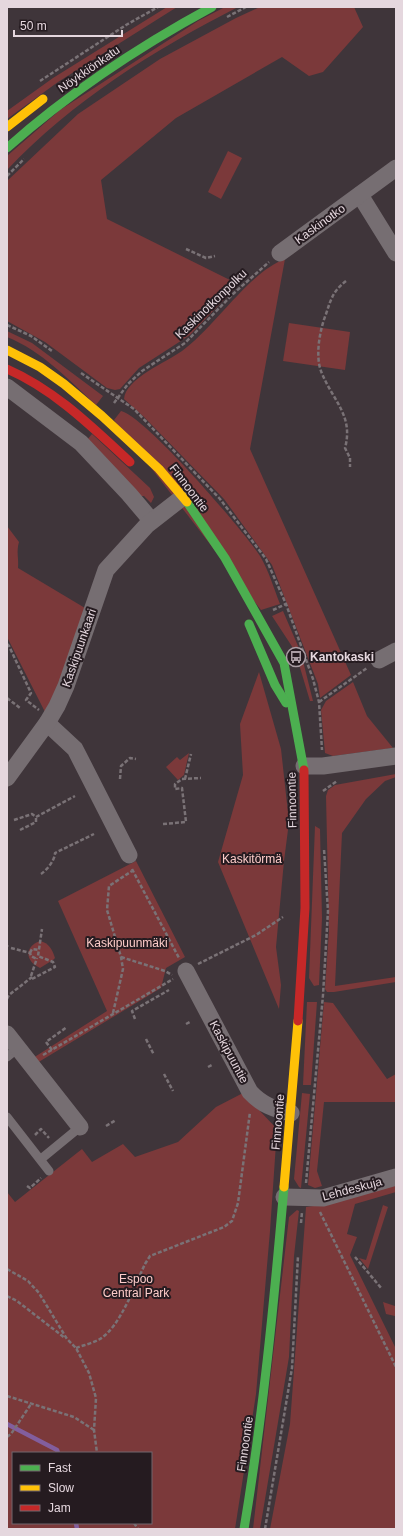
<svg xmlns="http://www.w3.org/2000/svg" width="403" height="1536" viewBox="0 0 403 1536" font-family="Arial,sans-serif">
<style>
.green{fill:#7b393a;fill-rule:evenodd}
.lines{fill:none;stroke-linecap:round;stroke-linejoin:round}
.stream{stroke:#825e9d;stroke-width:4.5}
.path{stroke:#7a7276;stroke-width:2.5;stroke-dasharray:4 2;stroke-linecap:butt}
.lane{stroke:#766e72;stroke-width:9}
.street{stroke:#766e72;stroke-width:17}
.fast{stroke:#4caf50;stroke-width:9}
.slow{stroke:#ffc107;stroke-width:9}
.jam{stroke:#c62828;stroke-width:9}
.labels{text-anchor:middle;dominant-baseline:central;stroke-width:4;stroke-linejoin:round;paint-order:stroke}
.street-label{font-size:12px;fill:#e5d7de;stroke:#251b20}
.poi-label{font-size:12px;font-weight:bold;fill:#e5d7de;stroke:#251b20;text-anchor:start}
.park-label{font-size:12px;fill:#fdccc9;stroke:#251b20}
</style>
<rect width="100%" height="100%" fill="#3f353a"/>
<g class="green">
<path d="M 167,7 L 177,7 L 58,82 L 7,119 L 7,111 L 53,78 Z"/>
<path d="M 225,7 L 238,7 C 154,50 72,101 7,170 L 7,156 L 60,110 L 198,21 Z"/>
<path d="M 260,7 L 354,7 L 363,27 L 323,72 L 309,76 L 282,57 L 176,118 L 101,180 L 107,219 L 234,282 L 237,286 L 190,335 L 139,368 L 120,389 L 115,390 L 107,388 L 45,342 L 7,321 L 7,181 L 78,114 L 160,59 L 236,18 Z"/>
<path d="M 228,151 L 242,158 L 221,199 L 208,192 Z"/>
<path d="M 285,259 L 250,449 L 351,675 L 320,698 L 318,684 L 272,565 L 224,499 L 144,417 L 124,399 C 126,378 167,362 182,351 C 215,327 249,272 285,259 Z"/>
<path d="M 289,323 L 350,332 L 345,370 L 283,361 Z"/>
<path d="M 7,331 L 32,343 L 103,396 L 96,405 C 69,380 42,351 7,337 Z"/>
<path d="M 121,411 C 145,416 244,531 260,556 C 269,571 274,589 280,604 L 261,610 L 114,420 Z"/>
<path d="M 92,434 L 150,488 L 154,497 L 151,503 L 144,496 L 135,496 L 87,440 Z"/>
<path d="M 7,526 L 19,542 C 16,552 19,558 18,568 L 85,608 L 59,684 L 45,712 L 7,637 Z"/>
<path d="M 283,611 L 301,653 L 313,701 L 310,701 L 295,651 L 272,616 Z"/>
<path d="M 259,672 L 281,749 L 289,822 L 284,861 L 276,947 L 281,985 L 279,1009 L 218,862 L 243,775 L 240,724 Z"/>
<path d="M 353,682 L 367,716 L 393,748 L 333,756 L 325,753 L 321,710 L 326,701 Z"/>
<path d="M 189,753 L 184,775 L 178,780 L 166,767 L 177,757 L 180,760 Z"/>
<path d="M 396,774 L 396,777 L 385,781 L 366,799 L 342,833 L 335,986 L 396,977 L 396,982 L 334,992 L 327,992 L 325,989 L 329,930 L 326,796 L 328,790 L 335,785 Z"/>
<path d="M 315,826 L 320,829 L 322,918 L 319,985 L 314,986 L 309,978 Z"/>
<path d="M 136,861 L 185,957 L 166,968 L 161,988 L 37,1063 L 33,1058 L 107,1011 L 58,901 Z"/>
<path d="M 40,941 C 49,943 52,949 55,958 L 53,960 L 40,968 C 25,961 24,947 40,941 Z"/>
<path d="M 307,1002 L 317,1002 L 311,1085 L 303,1085 Z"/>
<path d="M 324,1002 L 333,1003 L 387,1079 L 396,1074 L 396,1102 L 324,1102 L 317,1171 L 322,1186 L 315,1188 L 308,1185 Z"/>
<path d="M 243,1093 L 277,1129 L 270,1231 L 256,1394 L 235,1529 L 7,1529 L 7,1192 L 15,1202 L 82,1149 L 92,1162 L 123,1144 L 135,1157 L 178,1142 L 216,1107 ZM 13,1453 L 151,1453 L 151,1523 L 13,1523 Z"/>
<path d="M 302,1093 L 310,1094 L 301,1188 L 299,1187 L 294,1179 Z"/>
<path d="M 396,1181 L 396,1192 L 355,1204 L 347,1234 L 357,1237 L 350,1255 L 396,1349 L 396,1529 L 270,1529 L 290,1424 L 306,1207 L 320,1205 Z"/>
<path d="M 383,1205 L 388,1207 L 368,1269 L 359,1258 L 366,1260 Z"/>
<path d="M 297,1210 L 299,1211 L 294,1256 L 289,1357 L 260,1529 L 253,1529 L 289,1217 Z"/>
<path d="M 383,1302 L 395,1306 L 396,1303 L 395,1316 L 386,1314 Z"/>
</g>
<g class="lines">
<g class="stream">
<path d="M 7,1424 L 57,1450 L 58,1453"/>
<path d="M 76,1523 L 77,1529"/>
</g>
<g class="path">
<path d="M 227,17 L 246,7"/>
<path d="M 40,81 L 126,25 L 158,7"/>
<path d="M 7,176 L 24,159"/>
<path d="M 186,249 L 206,258 L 215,256"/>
<path d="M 346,281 C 333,291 331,299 326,314 C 320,329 315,355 321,371 C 332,400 354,415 345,448 L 350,458 L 350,467"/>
<path d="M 7,325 L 31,336 L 52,351"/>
<path d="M 81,373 L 134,409 L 220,499 L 266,559 L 286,604 L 313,679 L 319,702 L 322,750"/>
<path d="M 114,403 L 128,384 L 142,371 L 185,343 L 233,294 L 269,262"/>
<path d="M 273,610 L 286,604"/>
<path d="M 7,644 L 9,646 L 31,693 L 26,700 L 39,710"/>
<path d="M 7,698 L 20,708"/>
<path d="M 319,702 L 367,668"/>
<path d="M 120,779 L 121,766 L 130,758 L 136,759"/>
<path d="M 185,779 L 191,754"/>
<path d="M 323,791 L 337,781"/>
<path d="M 14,820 L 32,814 L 36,817 L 75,796"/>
<path d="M 163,824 L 186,822 L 182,788 L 175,789 L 175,784 L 182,779 L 201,778"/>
<path d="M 20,830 L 36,822 L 36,817"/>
<path d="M 132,869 L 179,958"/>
<path d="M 41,874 C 47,870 55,860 55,853 L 94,834"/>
<path d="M 7,946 L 8,945"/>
<path d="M 11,948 L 30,953 L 31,956 L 37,959"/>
<path d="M 30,953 L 32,949 L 39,950"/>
<path d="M 121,957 L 165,971 L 172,975"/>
<path d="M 198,964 L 256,935 L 283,917"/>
<path d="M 31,976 L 37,958"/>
<path d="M 32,979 L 55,967 L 53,962 L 38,956 L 42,929"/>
<path d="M 7,999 L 9,995 L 32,977"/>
<path d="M 113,1013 L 123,969 L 121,957 L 107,910 L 109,886 L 132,871"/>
<path d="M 135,1019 L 132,1011 L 169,990"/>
<path d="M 186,1024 L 190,1022"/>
<path d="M 146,1039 L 154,1055"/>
<path d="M 52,1050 L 46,1042 L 67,1027"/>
<path d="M 43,1055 L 173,979"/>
<path d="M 208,1067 L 212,1065"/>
<path d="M 164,1074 L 173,1091"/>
<path d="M 106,1126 L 116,1120"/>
<path d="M 35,1135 L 41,1129 L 49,1138"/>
<path d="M 306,1183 L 323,995 L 328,911 L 324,849"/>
<path d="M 27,1186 L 30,1188 L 41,1178"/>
<path d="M 320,1212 L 396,1367"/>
<path d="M 301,1223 L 302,1212"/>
<path d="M 355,1257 L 382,1289"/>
<path d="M 7,1269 L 28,1281 L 39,1293 L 67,1339 L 76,1348 L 89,1373 L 96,1398 L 94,1430 L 97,1453"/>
<path d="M 7,1296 L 17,1301 L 65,1338"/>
<path d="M 76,1348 C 84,1345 93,1343 100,1339 C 120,1327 135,1285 145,1264 L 150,1256 L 224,1227 L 232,1221 L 238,1203 L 250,1112"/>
<path d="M 7,1396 L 74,1417 L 94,1430"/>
<path d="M 7,1437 L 11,1434 L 31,1404"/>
<path d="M 134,1523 L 138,1529"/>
<path d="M 265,1529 L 292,1368 L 298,1256"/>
</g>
<g class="lane">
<path d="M 7,1057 L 18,1048"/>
<path d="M 7,1117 L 49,1171"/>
<path d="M 41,1159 L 80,1127"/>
</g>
<g class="street">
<path d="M 360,195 L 396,253"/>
<path d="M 280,253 L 396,168"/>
<path d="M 7,387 L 81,443 L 129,494 L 151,520"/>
<path d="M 379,660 L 396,651"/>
<path d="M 47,723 L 75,749 L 129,855"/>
<path d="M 304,766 L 323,766 L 396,756"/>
<path d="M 7,778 L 47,723 L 57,706 L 66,686 L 106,570 L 147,525 L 183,497"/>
<path d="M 186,971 L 250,1092 C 262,1105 274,1109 291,1113"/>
<path d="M 7,1034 L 80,1127"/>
<path d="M 284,1197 L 323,1198 L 396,1177"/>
</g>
<g class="fast">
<path d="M 7,148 C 70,92 138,47 212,7"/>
<path d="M 187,502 L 225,558 L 284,663 L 304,770"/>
<path d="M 249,624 L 275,685 L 286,703"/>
<path d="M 244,1529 C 263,1416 274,1302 284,1187"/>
</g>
<g class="slow">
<path d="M 7,127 L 43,99"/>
<path d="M 7,350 L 40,367 L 64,384 L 102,416 L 159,469 L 187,502"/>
<path d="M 284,1187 L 298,1021"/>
</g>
<g class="jam">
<path d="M 7,369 C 55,390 92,427 130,462"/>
<path d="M 298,1021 L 305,908 L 304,770"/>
</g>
</g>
<defs>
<symbol id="bus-ring" viewBox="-11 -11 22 22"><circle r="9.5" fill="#251b20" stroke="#ab9ea5" stroke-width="1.5"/><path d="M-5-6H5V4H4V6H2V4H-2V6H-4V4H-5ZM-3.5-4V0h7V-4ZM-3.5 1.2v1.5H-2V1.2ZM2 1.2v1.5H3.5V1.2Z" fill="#ab9ea5"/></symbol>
</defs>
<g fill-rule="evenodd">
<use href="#bus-ring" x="285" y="646" width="22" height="22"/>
</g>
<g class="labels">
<g class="street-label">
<text transform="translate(89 69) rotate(-35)">Nöykkiönkatu</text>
<text transform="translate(320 224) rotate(-36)">Kaskinotko</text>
<text transform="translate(211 304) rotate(-44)">Kaskinotkonpolku</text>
<text transform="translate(189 488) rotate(53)">Finnoontie</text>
<text transform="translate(79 648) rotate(-71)">Kaskipuunkaari</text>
<text transform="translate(292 800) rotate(-91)">Finnoontie</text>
<text transform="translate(229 1052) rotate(62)">Kaskipuuntie</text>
<text transform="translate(278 1122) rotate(-85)">Finnoontie</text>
<text transform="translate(352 1189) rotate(-15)">Lehdeskuja</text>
<text transform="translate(245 1444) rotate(-82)">Finnoontie</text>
</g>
<g class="poi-label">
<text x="310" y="657">Kantokaski</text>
</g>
<g class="park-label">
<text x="252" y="859">Kaskitörmä</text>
<text x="127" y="943">Kaskipuunmäki</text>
<text x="136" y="1279">Espoo<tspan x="136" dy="14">Central Park</tspan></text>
</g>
</g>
<rect width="403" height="1536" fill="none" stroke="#e5d7de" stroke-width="16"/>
<rect x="12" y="1452" width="140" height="72" fill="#251b20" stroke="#72666c"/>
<rect x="20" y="1465" width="20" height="6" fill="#4caf50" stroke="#72666c"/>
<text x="48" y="1472" font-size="12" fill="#e5d7de">Fast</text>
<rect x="20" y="1485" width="20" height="6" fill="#ffc107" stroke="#72666c"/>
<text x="48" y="1492" font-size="12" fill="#e5d7de">Slow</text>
<rect x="20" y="1505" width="20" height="6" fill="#c62828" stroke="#72666c"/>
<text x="48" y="1512" font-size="12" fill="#e5d7de">Jam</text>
<path d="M14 30v6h108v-6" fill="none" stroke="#e5d7de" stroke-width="2"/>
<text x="20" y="30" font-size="12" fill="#e5d7de" stroke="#251b20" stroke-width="3" paint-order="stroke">50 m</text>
</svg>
